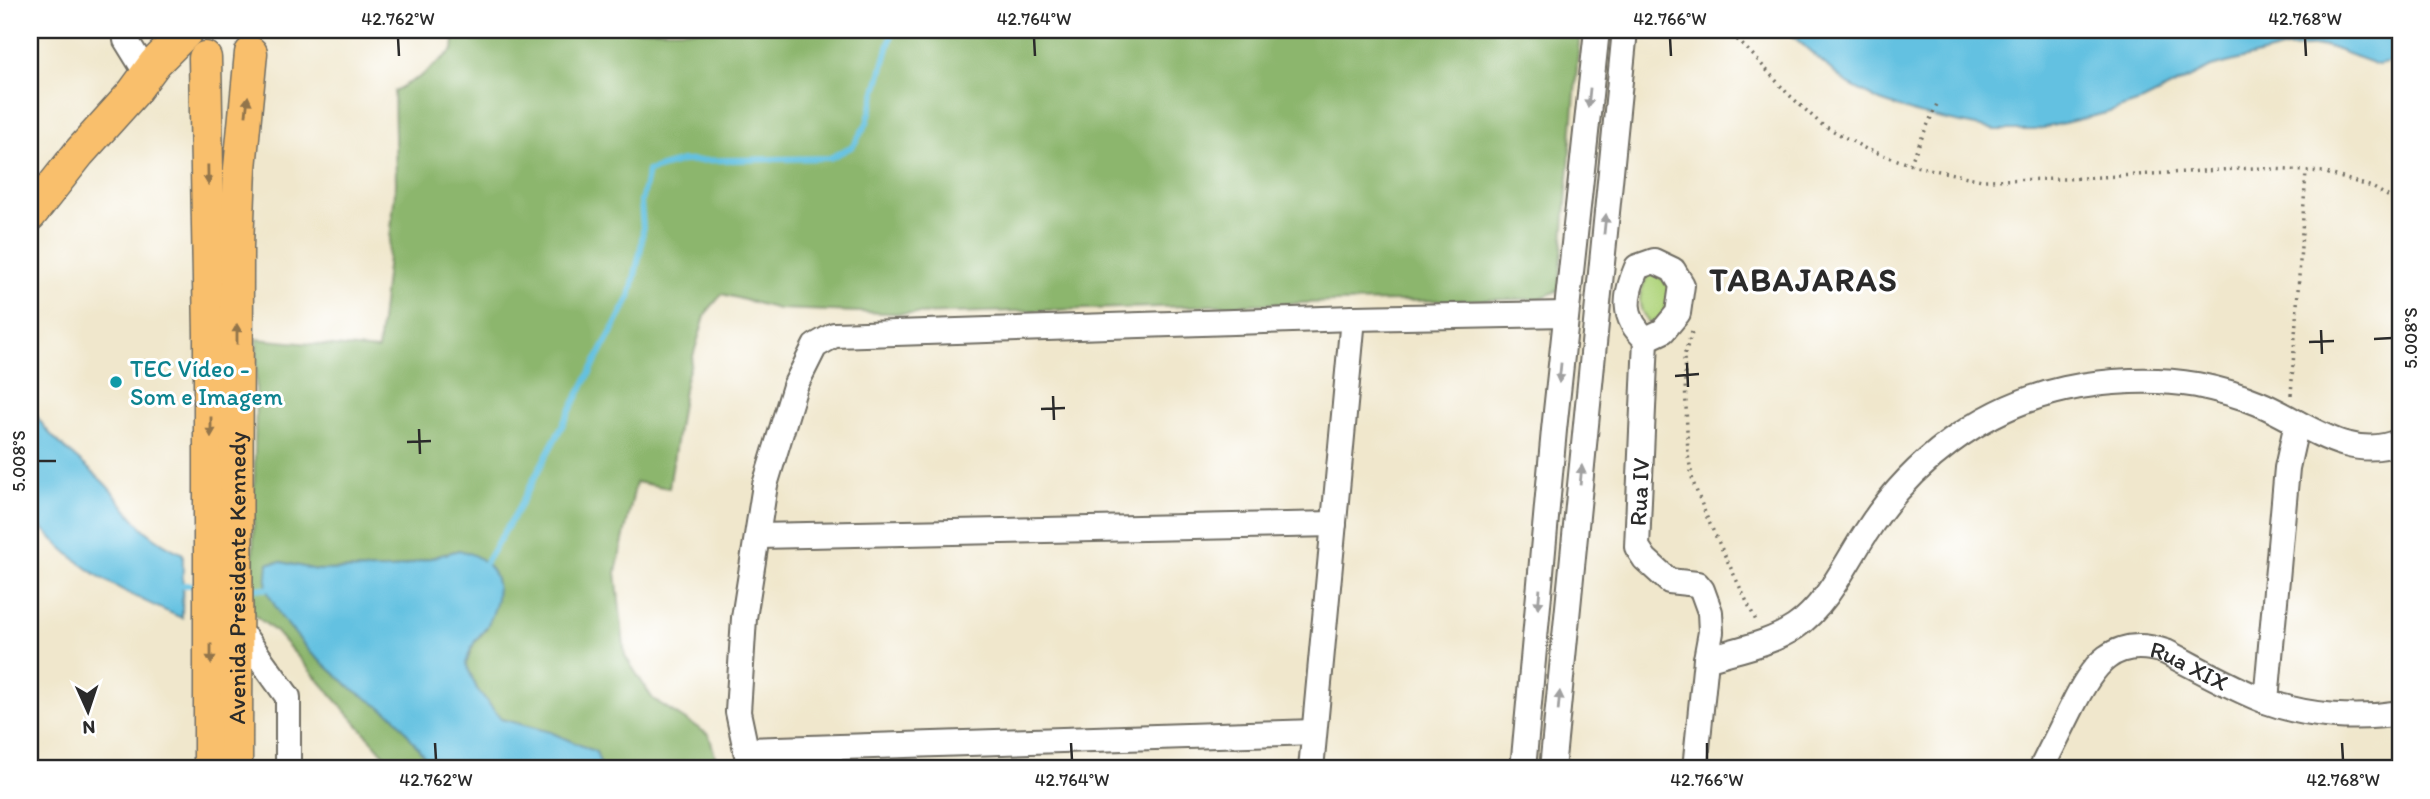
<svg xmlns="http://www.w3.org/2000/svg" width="2430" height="799" viewBox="0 0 2430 799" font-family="Itim,sans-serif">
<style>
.green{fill:#b1d57e;stroke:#6e8054;stroke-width:2}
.forest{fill:#8cb66d;stroke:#5c704c;stroke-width:2}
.water{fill:#63c1e1;stroke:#477686;stroke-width:2}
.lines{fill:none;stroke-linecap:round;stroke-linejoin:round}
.stream{stroke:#63c1e1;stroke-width:6}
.minor-casing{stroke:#706d63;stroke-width:28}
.major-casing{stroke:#706d63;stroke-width:35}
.path{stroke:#706d63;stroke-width:3.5;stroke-dasharray:2 5;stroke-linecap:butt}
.minor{stroke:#fff;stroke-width:24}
.major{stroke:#f9bf6c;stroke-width:32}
.oneway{fill:#a0a0a0}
.oneway2{fill:#92754c}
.ticks{fill:none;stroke:#2b2b2b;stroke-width:2.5}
.culture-dot{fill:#0f9aa8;stroke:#fff;stroke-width:2.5}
.labels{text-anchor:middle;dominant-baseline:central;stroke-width:6;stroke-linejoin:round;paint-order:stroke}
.culture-label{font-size:24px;fill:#0d838f;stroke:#fff;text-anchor:start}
.street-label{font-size:24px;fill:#2b2b2b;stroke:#fff}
.district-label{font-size:32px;font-weight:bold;letter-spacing:2px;fill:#2b2b2b;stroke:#fff}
.neatline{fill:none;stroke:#2b2b2b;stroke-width:2.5}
.ticks-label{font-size:18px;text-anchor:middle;fill:#2b2b2b}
</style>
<rect width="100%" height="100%" fill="#fff"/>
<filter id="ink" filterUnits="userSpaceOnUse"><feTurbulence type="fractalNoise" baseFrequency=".0143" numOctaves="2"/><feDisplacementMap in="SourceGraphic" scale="14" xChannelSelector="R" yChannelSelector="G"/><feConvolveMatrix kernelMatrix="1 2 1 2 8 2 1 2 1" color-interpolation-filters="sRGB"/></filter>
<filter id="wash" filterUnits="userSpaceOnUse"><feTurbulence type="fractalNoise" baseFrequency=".00686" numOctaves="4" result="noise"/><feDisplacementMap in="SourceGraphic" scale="28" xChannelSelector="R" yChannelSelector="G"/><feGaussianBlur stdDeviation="1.57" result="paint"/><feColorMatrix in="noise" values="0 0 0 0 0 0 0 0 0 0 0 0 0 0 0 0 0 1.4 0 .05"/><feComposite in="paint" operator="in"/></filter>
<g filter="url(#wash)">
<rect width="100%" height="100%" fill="#f0e7cc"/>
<path class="green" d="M 1649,273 C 1678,280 1672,305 1656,322 L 1649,322 C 1634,307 1640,289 1649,273 Z"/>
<path class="forest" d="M 455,30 L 1580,30 L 1559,290 L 1539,299 L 1335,302 L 912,314 L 778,309 L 722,294 L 706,313 L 685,383 L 669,488 L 636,482 L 616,572 L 625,656 L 653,699 L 709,735 L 719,769 L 602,769 L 596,752 L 550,732 L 501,719 L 477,689 L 466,664 L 474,643 L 487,628 L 459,550 L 392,569 L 316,570 L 282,562 L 268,563 L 282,617 L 311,653 L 350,687 L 394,716 L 434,769 L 397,769 L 276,632 L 252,613 L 257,339 L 378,350 L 396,183 L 394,91 L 420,77 L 453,50 Z"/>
<g class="water">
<path d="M 1786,30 L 2394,30 L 2400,60 L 2378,65 L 2326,46 L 2286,48 L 2211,67 L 2143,101 L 2106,113 L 2035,130 L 1995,130 L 1918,114 L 1880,101 L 1846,83 Z"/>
<path d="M 30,402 C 43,436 74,454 99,478 C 117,494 129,516 146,531 C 158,541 170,548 183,554 L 182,618 C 121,592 71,567 30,513 Z"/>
<path d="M 459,550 C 501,561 506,590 487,626 C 484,632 477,637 474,643 C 470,649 468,657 466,664 L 477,689 L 501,719 L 550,732 L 596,752 L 602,769 L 434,769 L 394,716 L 350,687 L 311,653 L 281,617 L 266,589 L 268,563 L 282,562 L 316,570 L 392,569 Z"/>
</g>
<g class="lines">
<g class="stream">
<path d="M 2392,62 L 2400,74"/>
<path d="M 486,562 L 517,511 L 630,297 L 641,248 L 643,230 L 641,202 L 648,171 L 682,161 L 830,158 L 853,146 L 867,123 L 893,30"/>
<path d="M 183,585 L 194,585"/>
<path d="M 253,588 L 266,589"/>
</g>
</g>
</g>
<g filter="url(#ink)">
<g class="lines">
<defs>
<g id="minor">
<path d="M 125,30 L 126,40 L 147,74"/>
<path d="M 1654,261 L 1673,270 L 1682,285 L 1678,313 L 1663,331 L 1646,339 C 1621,318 1625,295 1637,267 Z"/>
<path d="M 1646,339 L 1637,547 L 1645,559 L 1669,581 L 1697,584 L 1702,590 L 1710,612 L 1711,632 L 1706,659 L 1695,769"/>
<path d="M 758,536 L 1334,524"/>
<path d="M 236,631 L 246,639 L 288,697 L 288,769"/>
<path d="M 1706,659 C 1735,650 1770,644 1795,627 C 1826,606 1845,565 1865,534 C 1910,463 1982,407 2065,389 C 2106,380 2155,378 2197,385 C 2217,389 2239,395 2258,403 C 2303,421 2349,464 2400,441"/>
<path d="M 2266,701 L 2287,468 L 2297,423"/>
<path d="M 746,750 L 1314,732"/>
<path d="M 750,769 L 738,712 L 744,618 L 765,485 L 795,386 L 815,346 L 834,335 L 1353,318 L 1566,314"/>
<path d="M 1311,769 L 1353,318"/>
<path d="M 1523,769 L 1554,430 L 1597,30"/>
<path d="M 1552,769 L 1625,30"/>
<path id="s1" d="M 2041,769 C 2051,749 2061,729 2071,709 C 2092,666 2113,634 2166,652 C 2199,669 2233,689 2268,702 C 2309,717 2357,720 2400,713"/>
</g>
<g id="major">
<path d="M 205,58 L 210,335 L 210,769"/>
<path d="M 30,215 L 79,153 L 133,93 L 155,63 L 188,30"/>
<path id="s2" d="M 236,769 L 237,246 L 240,168 L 251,53"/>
</g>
</defs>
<use href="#minor" class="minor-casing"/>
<use href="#major" class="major-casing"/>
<g class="path">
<path d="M 1727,30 L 1755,57 L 1787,93 L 1821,124 L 1866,149 L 1915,166 L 1982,180 L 2067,179 L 2254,168 L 2323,172 L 2372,187 L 2400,203"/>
<path d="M 1910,164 L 1937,104"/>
<path d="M 1692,332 L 1684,356 L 1688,455 L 1693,482 L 1708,520 L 1757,623"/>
<path d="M 2291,395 L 2306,172"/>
</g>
<use href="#minor" class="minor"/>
<use href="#major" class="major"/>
</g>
<defs><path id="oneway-solid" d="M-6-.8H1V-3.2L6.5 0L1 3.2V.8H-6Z" transform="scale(1.75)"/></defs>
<g class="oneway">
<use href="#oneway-solid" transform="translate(1589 98) rotate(96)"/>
<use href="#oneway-solid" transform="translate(1605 224) rotate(-84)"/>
<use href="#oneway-solid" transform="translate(1560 373) rotate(96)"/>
<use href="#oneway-solid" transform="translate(1581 475) rotate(-85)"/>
<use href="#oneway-solid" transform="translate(1539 599) rotate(95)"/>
<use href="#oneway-solid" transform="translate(1559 701) rotate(-85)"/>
</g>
<g class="oneway2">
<use href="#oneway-solid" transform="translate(247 106) rotate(-84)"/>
<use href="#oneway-solid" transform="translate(208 175) rotate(89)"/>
<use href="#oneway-solid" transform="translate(237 334) rotate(-90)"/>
<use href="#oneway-solid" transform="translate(211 427) rotate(90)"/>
<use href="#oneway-solid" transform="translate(211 654) rotate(90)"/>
</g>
</g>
<path class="ticks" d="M 398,38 L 399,56M 1034,38 L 1035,56M 1670,38 L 1671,56M 2305,38 L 2306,56M 2321,330 L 2322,354M 2374,339 L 2392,338M 2309,342 L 2334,341M 1687,363 L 1688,387M 1675,376 L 1699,374M 1053,396 L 1054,420M 1041,409 L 1065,408M 419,429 L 420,454M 407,442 L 431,441M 38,461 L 56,461M 435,743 L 436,760M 1071,743 L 1072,760M 1707,743 L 1707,760M 2342,743 L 2343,760"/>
<circle class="culture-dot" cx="116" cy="382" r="7"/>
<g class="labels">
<g class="culture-label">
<text x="130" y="368">TEC Vídeo -<tspan x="130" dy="28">Som e Imagem</tspan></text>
</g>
<g class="street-label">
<text transform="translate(1639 492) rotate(-87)">Rua IV</text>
<text stroke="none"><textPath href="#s2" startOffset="191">Avenida Presidente Kennedy</textPath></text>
<text stroke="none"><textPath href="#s1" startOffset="219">Rua XIX</textPath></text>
</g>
<g class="district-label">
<text x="1804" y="280">TABAJARAS</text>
</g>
</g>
<rect width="2430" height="799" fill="none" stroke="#fff" stroke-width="77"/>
<g transform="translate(88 711) rotate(177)" stroke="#ffffff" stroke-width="5" paint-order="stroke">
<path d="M0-5L12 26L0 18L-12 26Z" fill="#2b2b2b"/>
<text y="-10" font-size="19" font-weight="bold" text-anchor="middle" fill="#2b2b2b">N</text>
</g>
<rect x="38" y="38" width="2354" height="722" class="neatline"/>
<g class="ticks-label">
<text x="398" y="25">42.762°W</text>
<text x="1034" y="25">42.764°W</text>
<text x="1670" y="25">42.766°W</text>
<text x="2305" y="25">42.768°W</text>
<text transform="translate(2411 338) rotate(-90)" y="6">5.008°S</text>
<text transform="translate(19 461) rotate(-90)" y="6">5.008°S</text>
<text x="436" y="786">42.762°W</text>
<text x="1072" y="786">42.764°W</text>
<text x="1707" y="786">42.766°W</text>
<text x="2343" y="786">42.768°W</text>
</g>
</svg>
